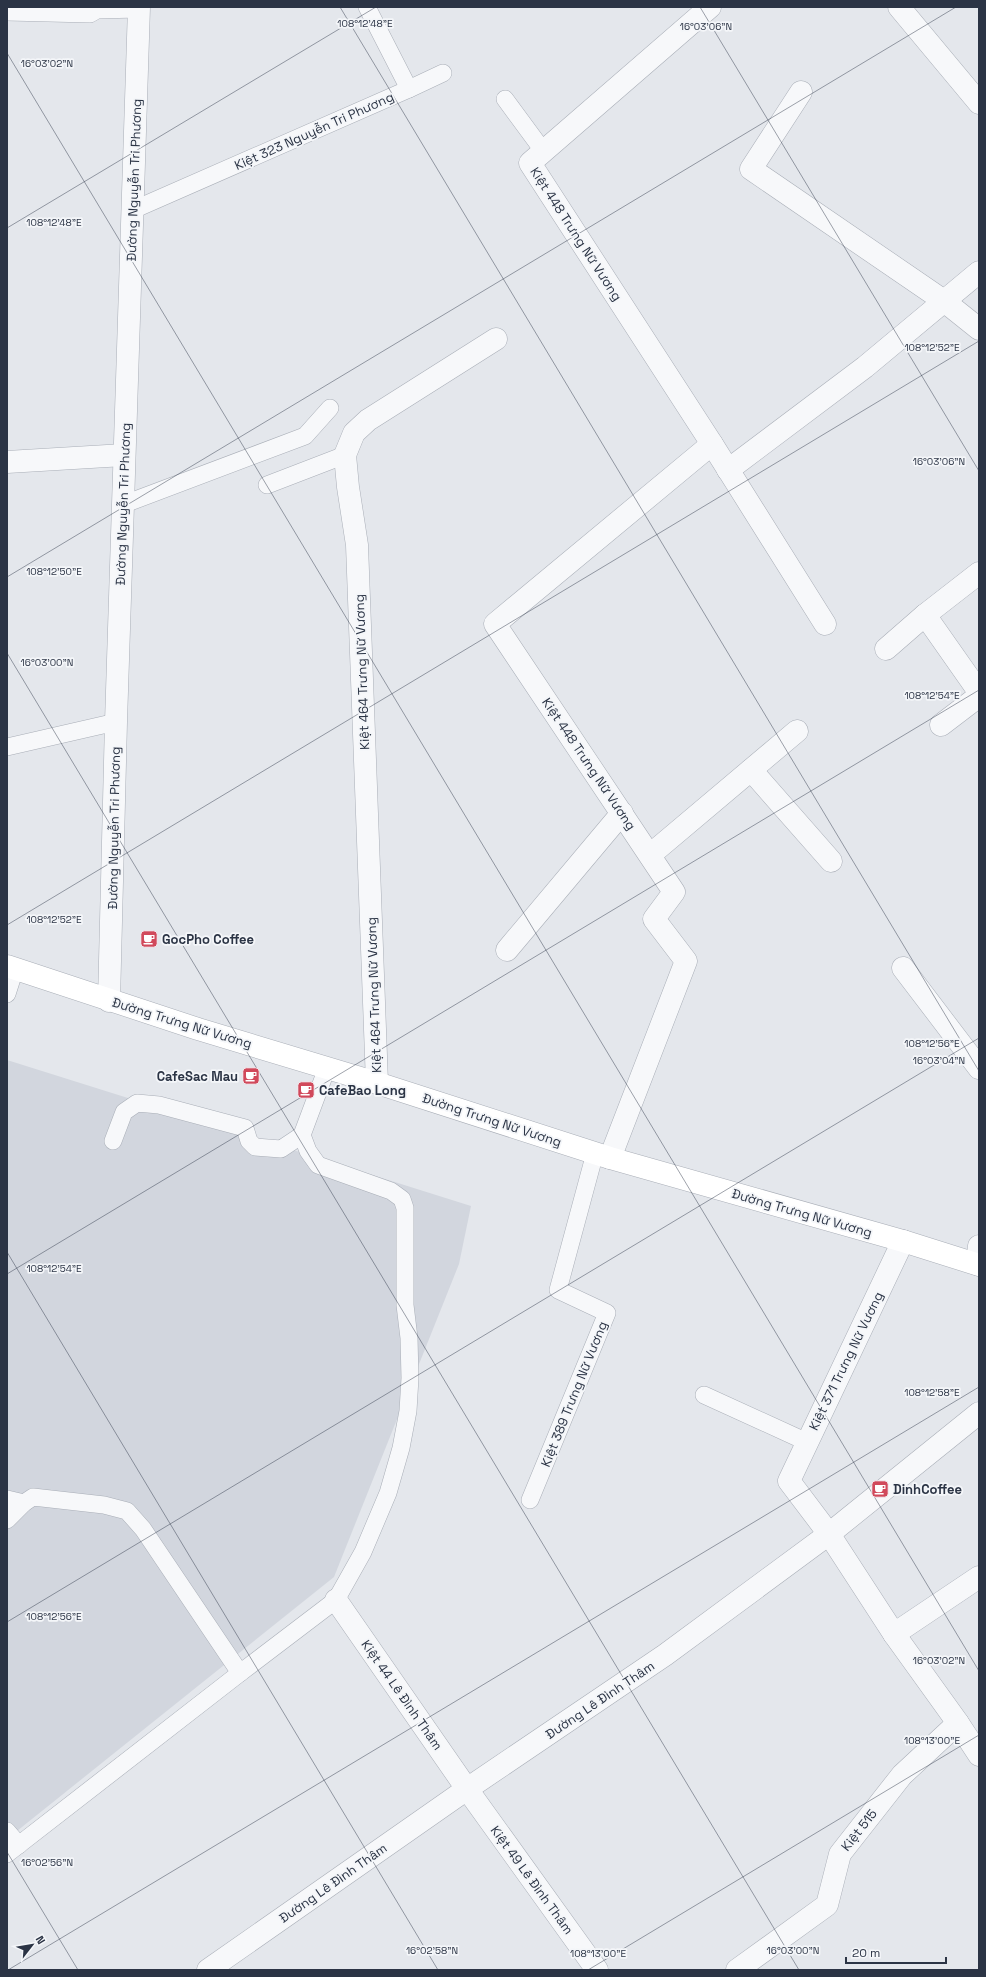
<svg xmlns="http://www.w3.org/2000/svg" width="986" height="1977" viewBox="0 0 986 1977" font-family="'Space Grotesk',sans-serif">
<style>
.built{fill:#d2d6de}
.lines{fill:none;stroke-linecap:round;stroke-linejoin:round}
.service-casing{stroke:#a9aeb7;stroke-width:18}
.minor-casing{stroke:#a9aeb7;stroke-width:23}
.tertiary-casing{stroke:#a9aeb7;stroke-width:23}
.secondary-casing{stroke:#a9aeb7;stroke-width:23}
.service{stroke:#f7f8fa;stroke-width:17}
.minor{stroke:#f7f8fa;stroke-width:22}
.tertiary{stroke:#f7f8fa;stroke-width:22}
.secondary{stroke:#fff;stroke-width:22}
.ticks{fill:none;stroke:#2b3445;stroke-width:1;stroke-opacity:0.45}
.labels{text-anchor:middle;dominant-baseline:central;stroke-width:3.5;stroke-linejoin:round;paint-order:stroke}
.street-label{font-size:13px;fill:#2b3445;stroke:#f4f6f9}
.poi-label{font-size:13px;font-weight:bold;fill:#2b3445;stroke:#f4f6f9;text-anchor:start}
.ticks-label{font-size:10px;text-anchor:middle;fill:#2b3445;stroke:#f4f6f9;stroke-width:3.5;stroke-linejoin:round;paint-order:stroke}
</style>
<rect width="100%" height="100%" fill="#e4e7ec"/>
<path class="built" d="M 7,1060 L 471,1206 L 459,1264 L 334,1577 L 7,1839 Z"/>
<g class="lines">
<defs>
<g id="service">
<path d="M 367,7 L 409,89"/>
<path d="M 7,12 L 90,14 L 97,10 L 139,9"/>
<path d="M 505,99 L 544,152"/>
<path d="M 133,210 L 409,89 L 443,73"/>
<path d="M 267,485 L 345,455"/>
<path d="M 122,505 L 305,436 L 330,408"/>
<path d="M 7,747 L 116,722"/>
<path d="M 7,994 L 15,969"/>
<path d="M 113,1141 L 124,1112 L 137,1103 L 159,1105 L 245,1128 L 249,1141 L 255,1147 L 281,1149 L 302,1135"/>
<path d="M 704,1395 L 807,1442"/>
<path d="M 7,1499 L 24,1503"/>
<path d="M 530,1500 L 607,1313 L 558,1290 L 595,1153"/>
<path d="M 7,1520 L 24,1503 L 33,1497 L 104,1505 L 127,1511 L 143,1529 L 240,1673"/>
<path d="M 7,1831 L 19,1845"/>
<path d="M 7,1854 L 240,1673 L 336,1600 L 363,1552 L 388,1493 L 401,1448 L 408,1411 L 410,1378 L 409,1338 L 405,1305 L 405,1208 L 402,1199 L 391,1191 L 318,1165 L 308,1151 L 302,1135 L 327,1068"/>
</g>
<g id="minor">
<path d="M 710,7 L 530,163 L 712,444 L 825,624"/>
<path d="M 899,7 L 979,103"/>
<path d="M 801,92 L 751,169 L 944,301 L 979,329"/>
<path d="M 7,462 L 124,455"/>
<path d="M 728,470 L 865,367 L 979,272"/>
<path d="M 925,615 L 979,692"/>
<path d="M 886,649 L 925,615 L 979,573"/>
<path d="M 941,725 L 979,696"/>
<path d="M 751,770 L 831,861"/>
<path d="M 650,855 L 797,731"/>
<path d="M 507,950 L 622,813"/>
<path d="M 903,968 L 979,1068"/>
<path d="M 377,1083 L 357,545 L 348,487 L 345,455 L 354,433 L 368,420 L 496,339"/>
<path d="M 610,1158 L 686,961 L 654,919 L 674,892 L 495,624 L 712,444"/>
<path d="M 903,1241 L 789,1481 L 829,1534 L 894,1634 L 958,1723 L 979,1755"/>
<path d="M 977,1264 L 979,1246"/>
<path d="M 336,1600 L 467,1789 L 597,1970"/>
<path d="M 894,1634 L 979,1577"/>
<path d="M 737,1970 L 827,1905 L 840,1854 L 902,1775 L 958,1723"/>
</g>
<g id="tertiary">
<path d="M 109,1001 L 116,722 L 139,7"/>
<path d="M 208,1970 L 467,1789 L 665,1655 L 829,1534 L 979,1413"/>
</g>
<path id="secondary" d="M 7,966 L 198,1029 L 377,1083 L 610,1158 L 903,1241 L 979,1265"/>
</defs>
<use href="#service" class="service-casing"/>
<use href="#minor" class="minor-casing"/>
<use href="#tertiary" class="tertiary-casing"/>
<use href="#secondary" class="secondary-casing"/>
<use href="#service" class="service"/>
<use href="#minor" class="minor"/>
<use href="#tertiary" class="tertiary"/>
<use href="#secondary" class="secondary"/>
</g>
<path class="ticks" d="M 340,7 L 979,1071M 700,7 L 979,471M 7,53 L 979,1671M 7,228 L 376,7M 7,577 L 956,7M 7,653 L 799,1970M 7,925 L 979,341M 7,1252 L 438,1970M 7,1274 L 979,690M 7,1622 L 979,1038M 7,1852 L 78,1970M 8,1970 L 979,1387M 588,1970 L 979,1735"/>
<defs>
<symbol id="cafe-square" viewBox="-11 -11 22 22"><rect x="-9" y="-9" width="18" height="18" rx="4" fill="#d1495b" stroke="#f4f6f9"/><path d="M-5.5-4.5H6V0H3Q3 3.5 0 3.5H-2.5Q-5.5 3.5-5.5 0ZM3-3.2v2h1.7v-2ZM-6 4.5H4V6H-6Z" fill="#fff"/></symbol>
</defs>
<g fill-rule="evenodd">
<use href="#cafe-square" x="139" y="929" width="20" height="20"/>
<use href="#cafe-square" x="241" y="1066" width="20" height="20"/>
<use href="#cafe-square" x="296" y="1080" width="20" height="20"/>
<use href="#cafe-square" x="870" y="1479" width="20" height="20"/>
</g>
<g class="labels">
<g class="street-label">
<text transform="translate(314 131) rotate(-24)">Kiệt 323 Nguyễn Tri Phương</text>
<text transform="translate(134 180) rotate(-88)">Đường Nguyễn Tri Phương</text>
<text transform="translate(576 234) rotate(57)">Kiệt 448 Trưng Nữ Vương</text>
<text transform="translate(123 504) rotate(-88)">Đường Nguyễn Tri Phương</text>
<text transform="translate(362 672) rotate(-92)">Kiệt 464 Trưng Nữ Vương</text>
<text transform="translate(589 764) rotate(56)">Kiệt 448 Trưng Nữ Vương</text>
<text transform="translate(114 828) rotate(-89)">Đường Nguyễn Tri Phương</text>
<text transform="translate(374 995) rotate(-92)">Kiệt 464 Trưng Nữ Vương</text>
<text transform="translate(182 1023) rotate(17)">Đường Trưng Nữ Vương</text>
<text transform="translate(492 1120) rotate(18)">Đường Trưng Nữ Vương</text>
<text transform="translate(802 1213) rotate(16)">Đường Trưng Nữ Vương</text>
<text transform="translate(846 1361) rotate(-64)">Kiệt 371 Trưng Nữ Vương</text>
<text transform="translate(574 1394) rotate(-68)">Kiệt 389 Trưng Nữ Vương</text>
<text transform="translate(402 1695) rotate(55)">Kiệt 44 Lê Đình Thâm</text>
<text transform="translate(600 1700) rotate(-34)">Đường Lê Đình Thâm</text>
<text transform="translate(859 1830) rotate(-52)">Kiệt 515</text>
<text transform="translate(532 1880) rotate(54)">Kiệt 49 Lê Đình Thâm</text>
<text transform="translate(333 1883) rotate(-35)">Đường Lê Đình Thâm</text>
</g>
<g class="poi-label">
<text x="162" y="939">GocPho Coffee</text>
<text x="238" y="1076" text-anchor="end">CafeSac Mau</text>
<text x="319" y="1090">CafeBao Long</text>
<text x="893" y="1489">DinhCoffee</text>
</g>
</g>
<g class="ticks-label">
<text x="365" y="27">108°12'48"E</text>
<text x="706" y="30">16°03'06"N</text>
<text x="47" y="67">16°03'02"N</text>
<text x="54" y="226">108°12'48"E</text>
<text x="932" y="351">108°12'52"E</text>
<text x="939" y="465">16°03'06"N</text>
<text x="54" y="575">108°12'50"E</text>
<text x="47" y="666">16°03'00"N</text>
<text x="932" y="699">108°12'54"E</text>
<text x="54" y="923">108°12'52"E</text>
<text x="932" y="1047">108°12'56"E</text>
<text x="939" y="1064">16°03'04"N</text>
<text x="54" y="1272">108°12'54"E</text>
<text x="932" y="1396">108°12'58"E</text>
<text x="54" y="1620">108°12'56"E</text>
<text x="939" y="1664">16°03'02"N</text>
<text x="932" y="1744">108°13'00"E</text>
<text x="47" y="1866">16°02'56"N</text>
<text x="432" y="1954">16°02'58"N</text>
<text x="793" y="1954">16°03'00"N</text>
<text x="598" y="1957">108°13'00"E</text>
</g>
<rect width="986" height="1977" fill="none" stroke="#2b3445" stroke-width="16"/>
<g transform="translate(32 1945) rotate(59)" stroke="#f4f6f9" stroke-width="3" paint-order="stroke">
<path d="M0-3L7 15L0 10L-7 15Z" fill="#2b3445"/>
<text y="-6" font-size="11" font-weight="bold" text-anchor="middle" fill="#2b3445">N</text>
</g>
<path d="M846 1957v6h100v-6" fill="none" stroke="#2b3445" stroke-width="2"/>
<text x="852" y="1957" font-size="12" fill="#2b3445" stroke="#f4f6f9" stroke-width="3" paint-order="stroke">20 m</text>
</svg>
